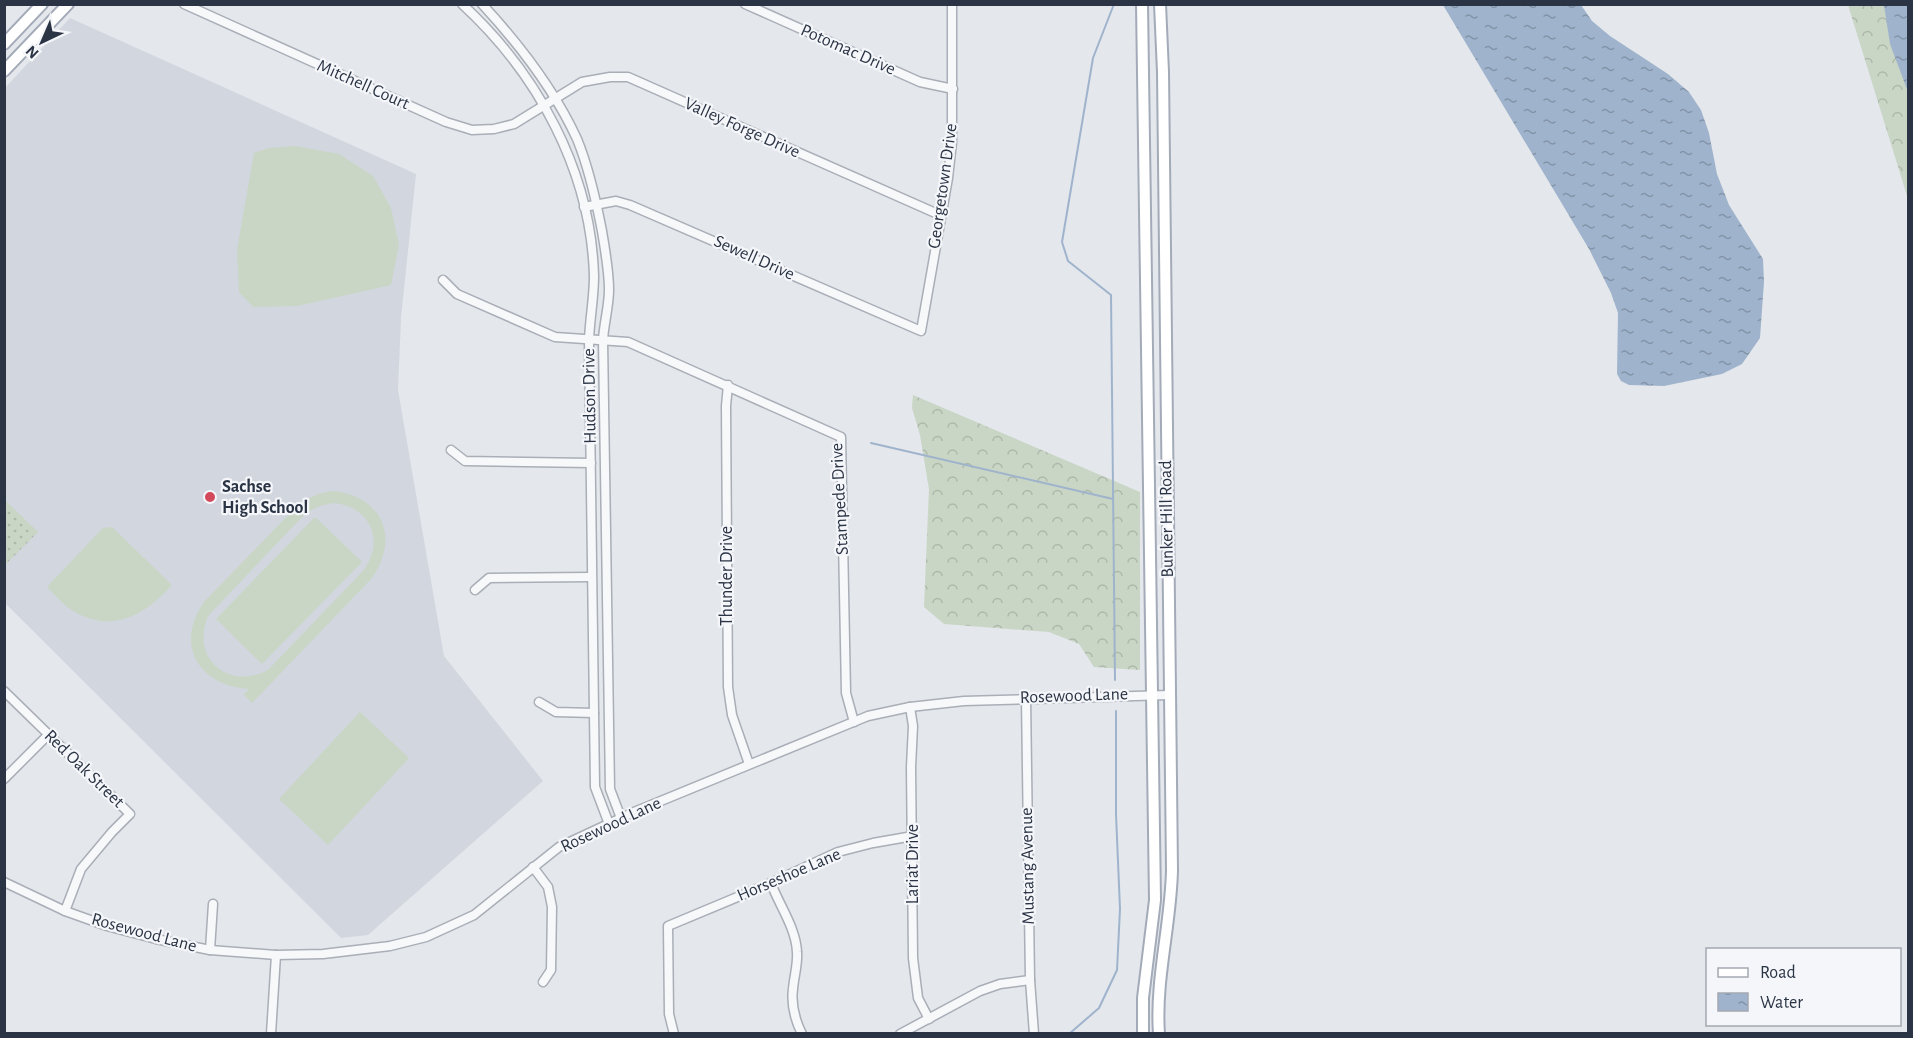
<svg xmlns="http://www.w3.org/2000/svg" width="1913" height="1038" viewBox="0 0 1913 1038" font-family="'Alegreya Sans',sans-serif">
<style>
.built{fill:#d2d6de}
.grass{fill:#c9d6c5;fill-rule:evenodd}
.forest{fill:url(#forest-crowns)}
.park{fill:url(#park-dots)}
.water{fill:url(#water-ripples)}
.lines{fill:none;stroke-linecap:round;stroke-linejoin:round}
.stream{stroke:#9fb4cc;stroke-width:2}
.minor-casing{stroke:#a9aeb7;stroke-width:11}
.major-casing{stroke:#a3abb8;stroke-width:14}
.minor{stroke:#f7f8fa;stroke-width:8}
.major{stroke:#fff;stroke-width:10}
.poi-dot{fill:#d1495b;stroke:#f4f6f9;stroke-width:2}
.labels{text-anchor:middle;dominant-baseline:central;stroke-width:4.5;stroke-linejoin:round;paint-order:stroke}
.street-label{font-size:18px;fill:#2b3445;stroke:#f4f6f9}
.poi-label{font-size:18px;font-weight:bold;fill:#2b3445;stroke:#f4f6f9;text-anchor:start}
</style>
<defs>
<pattern id="forest-crowns" width="20" height="18" patternUnits="userSpaceOnUse" patternTransform="scale(1.5)"><rect width="20" height="18" fill="#c9d6c5"/><path d="M2 6a3 3 0 1 1 6 0M12 15a3 3 0 1 1 6 0" fill="none" stroke="#adb8ab"/></pattern>
<pattern id="park-dots" width="8" height="8" patternUnits="userSpaceOnUse" patternTransform="scale(1.5)"><rect width="8" height="8" fill="#c9d6c5"/><path d="M2 2h.1M6 6h.1" fill="none" stroke="#adb8ab" stroke-width="1.8" stroke-linecap="round"/></pattern>
<pattern id="water-ripples" width="26" height="14" patternUnits="userSpaceOnUse" patternTransform="scale(1.5)"><rect width="26" height="14" fill="#9fb4cc"/><path d="M2 4q2-2 4 0t4 0M15 11q2-2 4 0t4 0" fill="none" stroke="#8293a7"/></pattern>
</defs>
<rect width="100%" height="100%" fill="#e4e7ec"/>
<path class="built" d="M 70,18 L 416,174 L 401,318 L 398,390 L 444,656 L 543,781 L 368,935 L 341,938 L 5,603 L 4,89 Z"/>
<g class="grass">
<path d="M 295,146 L 339,154 L 373,176 L 391,208 L 399,245 L 391,285 L 297,306 L 253,307 L 239,292 L 237,250 L 254,153 L 269,148 Z"/>
<path d="M 335,491 C 384,498 399,539 372,578 L 252,703 L 244,695 L 249,689 C 199,686 174,645 204,602 L 297,506 C 310,497 320,492 335,491 ZM 335,503 C 372,508 385,542 363,571 L 268,670 C 228,691 190,658 208,616 L 303,516 C 313,508 322,504 335,503 Z"/>
<path d="M 315,517 L 362,562 L 262,664 L 216,619 Z"/>
<path d="M 112,527 L 172,585 C 146,614 113,634 75,612 C 64,606 55,595 47,587 L 103,528 Z"/>
<path d="M 360,712 L 409,758 L 328,845 L 279,799 Z"/>
</g>
<g class="forest">
<path d="M 1848,5 L 1908,5 L 1908,199 Z"/>
<path d="M 913,395 L 1140,492 L 1140,670 L 1094,667 L 1079,644 L 1049,632 L 944,624 L 924,607 L 929,489 L 920,435 L 912,408 Z"/>
</g>
<path class="park" d="M 5,500 L 38,532 L 5,565 L 4,564 Z"/>
<g class="water">
<path d="M 1443,5 L 1581,5 L 1592,21 L 1610,36 L 1668,74 L 1689,92 L 1701,110 L 1709,133 L 1717,174 L 1729,205 L 1763,259 L 1764,282 L 1760,338 L 1742,364 L 1722,374 L 1664,386 L 1629,385 L 1621,381 L 1617,374 L 1618,313 L 1611,293 L 1589,249 Z"/>
<path d="M 1884,5 L 1908,5 L 1908,92 L 1890,44 Z"/>
</g>
<g class="lines">
<g class="stream">
<path d="M 1114,4 L 1093,58 L 1062,242 L 1068,261 L 1111,295 L 1115,680"/>
<path d="M 871,443 L 1113,499"/>
<path d="M 1069,1034 L 1099,1008 L 1117,970 L 1120,909 L 1116,814 L 1116,711"/>
</g>
<defs>
<g id="minor">
<path d="M 184,4 L 446,122 L 472,130 L 494,129 L 514,124 L 582,82 L 610,77 L 628,77 L 940,215"/>
<path d="M 462,4 C 538,74 591,171 594,276 C 594,297 590,318 589,339 L 595,787 L 609,824"/>
<path d="M 482,4 C 519,44 554,89 577,139 C 589,168 596,200 602,231 C 605,250 609,270 609,290 C 609,306 604,323 603,340 L 610,789 L 621,818"/>
<path d="M 745,4 L 920,82 L 953,89"/>
<path d="M 584,207 L 616,201 L 630,205 L 921,331 L 948,178 L 952,142 L 952,4"/>
<path d="M 443,280 L 457,294 L 555,337 L 628,342 L 841,437 L 846,693 L 854,722"/>
<path d="M 728,385 L 726,406 L 728,687 L 732,715 L 749,764"/>
<path d="M 451,450 L 465,461 L 591,463"/>
<path d="M 475,590 L 489,578 L 591,577"/>
<path d="M 4,691 L 130,814 L 112,832 L 81,869 L 65,911"/>
<path d="M 1026,698 L 1030,980 L 1034,1034"/>
<path d="M 539,702 L 556,712 L 594,713"/>
<path d="M 910,707 L 913,726 L 911,767 L 913,958 L 918,998 L 929,1019"/>
<path d="M 4,779 L 49,734"/>
<path d="M 533,867 L 548,887 L 552,907 L 551,970 L 543,982"/>
<path d="M 4,882 L 65,911 L 107,926 L 156,939 L 210,950 L 276,955 L 323,954 L 390,946 L 426,937 L 474,915 L 559,847 L 634,812 L 868,716 L 910,707 L 964,701 L 1169,695"/>
<path d="M 771,883 C 779,905 796,928 797,952 C 798,965 794,976 793,989 C 791,1004 795,1020 802,1034"/>
<path d="M 210,950 L 213,904"/>
<path d="M 271,1034 L 276,955"/>
<path d="M 674,1034 L 669,1014 L 668,926 L 771,883 L 838,852 L 873,843 L 913,836"/>
<path d="M 900,1034 L 980,991 L 1000,984 L 1030,980"/>
</g>
<g id="major">
<path d="M 1142,4 L 1155,900 L 1143,998 L 1143,1034"/>
<path d="M 4,44 L 42,4"/>
<path d="M 4,71 L 68,4"/>
<path d="M 1159,1034 C 1155,980 1171,924 1172,870 L 1163,72 L 1160,4"/>
</g>
</defs>
<use href="#minor" class="minor-casing"/>
<use href="#major" class="major-casing"/>
<use href="#minor" class="minor"/>
<use href="#major" class="major"/>
</g>
<circle class="poi-dot" cx="210" cy="497" r="6"/>
<g class="labels">
<g class="street-label">
<text transform="translate(848 50) rotate(24)">Potomac Drive</text>
<text transform="translate(363 85) rotate(24)">Mitchell Court</text>
<text transform="translate(742 128) rotate(24)">Valley Forge Drive</text>
<text transform="translate(943 186) rotate(-82)">Georgetown Drive</text>
<text transform="translate(754 258) rotate(24)">Sewell Drive</text>
<text transform="translate(590 396) rotate(-91)">Hudson Drive</text>
<text transform="translate(840 499) rotate(-93)">Stampede Drive</text>
<text transform="translate(1167 519) rotate(-91)">Bunker Hill Road</text>
<text transform="translate(727 576) rotate(-90)">Thunder Drive</text>
<text transform="translate(1074 696) rotate(-2)">Rosewood Lane</text>
<text transform="translate(84 769) rotate(44)">Red Oak Street</text>
<text transform="translate(611 825) rotate(-25)">Rosewood Lane</text>
<text transform="translate(913 864) rotate(-90)">Lariat Drive</text>
<text transform="translate(1028 866) rotate(-91)">Mustang Avenue</text>
<text transform="translate(789 875) rotate(-23)">Horseshoe Lane</text>
<text transform="translate(144 933) rotate(15)">Rosewood Lane</text>
</g>
<g class="poi-label">
<text x="222" y="487">Sachse<tspan x="222" dy="21">High School</tspan></text>
</g>
</g>
<rect width="1913" height="1038" fill="none" stroke="#2b3445" stroke-width="12"/>
<rect x="1706" y="948" width="195" height="78" fill="#f4f6f9" stroke="#a4a8b1" stroke-width="1.5"/>
<rect x="1718" y="968" width="30" height="9" fill="#ffffff" stroke="#a4a8b1" stroke-width="1.5"/>
<text x="1760" y="978" font-size="18" fill="#2b3445">Road</text>
<rect x="1718" y="993" width="30" height="18" fill="url(#water-ripples)" stroke="#a4a8b1" stroke-width="1.5"/>
<text x="1760" y="1008" font-size="18" fill="#2b3445">Water</text>
<g transform="translate(42 42) rotate(224)" stroke="#f4f6f9" stroke-width="4.5" paint-order="stroke">
<path d="M0-4.5L10 22L0 15L-10 22Z" fill="#2b3445"/>
<text y="-9" font-size="16" font-weight="bold" text-anchor="middle" fill="#2b3445">N</text>
</g>
</svg>
